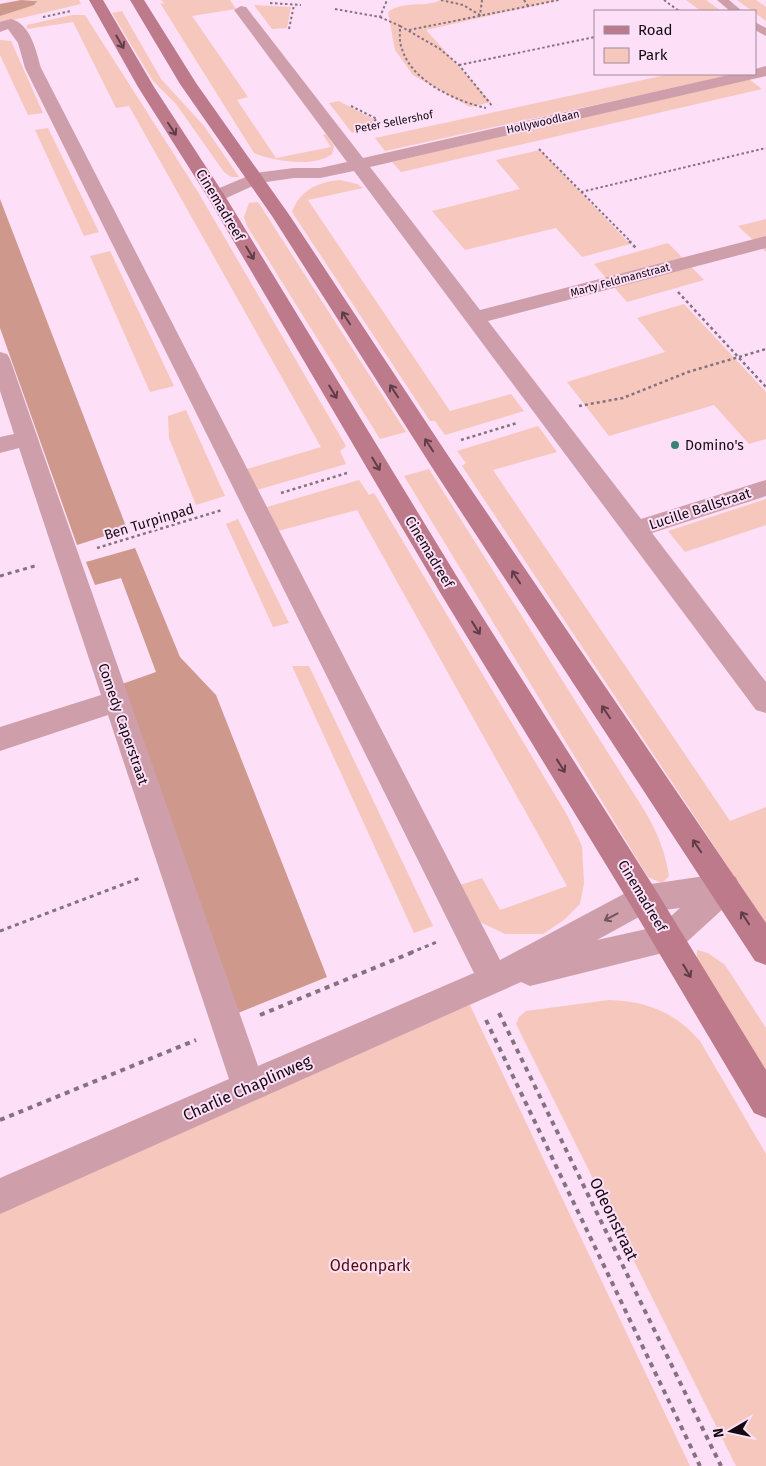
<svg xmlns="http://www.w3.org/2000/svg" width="766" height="1466" viewBox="0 0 766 1466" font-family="'Fira Sans',sans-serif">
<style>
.green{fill:#f6c7bd}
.forest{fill:#cf988d}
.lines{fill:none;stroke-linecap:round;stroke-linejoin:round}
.path-far3{stroke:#857281;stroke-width:2;stroke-dasharray:2.5 2.5;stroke-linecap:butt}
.path-far2{stroke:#857281;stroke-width:2.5;stroke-dasharray:3 3;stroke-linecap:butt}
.path-far1{stroke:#857281;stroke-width:3;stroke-dasharray:4 4;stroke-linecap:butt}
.path{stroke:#857281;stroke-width:4;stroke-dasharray:5 5;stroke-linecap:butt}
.service{fill:#ce9faa;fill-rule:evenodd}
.minor{fill:#ce9faa;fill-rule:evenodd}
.secondary{fill:#bd7a8b;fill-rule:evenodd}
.oneway{stroke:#5f3c48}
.oneway2{stroke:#70545e}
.poi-dot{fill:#3c8177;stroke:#fddff7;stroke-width:2}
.labels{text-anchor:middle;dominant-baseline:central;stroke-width:4;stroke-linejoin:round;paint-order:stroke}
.far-street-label{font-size:11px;fill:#130a11;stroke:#fddff7}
.street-label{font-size:14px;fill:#130a11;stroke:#fddff7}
.poi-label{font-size:14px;fill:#130a11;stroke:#fddff7;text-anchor:start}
.near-street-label{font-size:16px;fill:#130a11;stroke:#fddff7}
.near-park-label{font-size:16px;fill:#521005;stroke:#fddff7}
</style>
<rect width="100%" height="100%" fill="#fddff7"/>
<g class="green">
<path d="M 36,0 L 79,0 L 81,4 L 0,23 L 0,16 Z"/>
<path d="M 161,0 L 230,0 L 236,9 L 192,16 L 248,97 L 237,100 L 276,158 L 331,147 L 323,135 L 326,134 L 334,146 L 332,154 C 314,168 273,161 254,153 L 160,3 L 165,4 Z"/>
<path d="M 441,0 L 559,0 L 426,30 L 491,102 L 470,107 L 413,75 L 395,50 L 388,12 C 405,0 426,8 441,0 Z"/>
<path d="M 686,0 L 706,0 L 721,11 L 701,11 Z"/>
<path d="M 737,0 L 756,0 L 766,7 L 766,21 Z"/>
<path d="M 254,5 L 291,7 L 287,28 L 272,29 Z"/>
<path d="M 122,11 L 161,79 L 204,126 L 239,177 L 231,177 L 224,172 L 176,104 L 153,81 L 112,13 Z"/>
<path d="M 72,15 L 85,15 L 198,192 L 346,446 L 340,451 L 346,464 L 257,490 L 247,469 L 321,447 L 129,106 L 116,108 L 73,22 L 27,29 L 27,25 Z"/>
<path d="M 0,40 L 11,41 L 43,113 L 28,115 L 0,55 Z"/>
<path d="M 670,74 L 736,74 L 385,151 L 375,138 Z"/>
<path d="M 749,79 L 762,89 L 401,172 L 392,162 Z"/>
<path d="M 339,101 L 375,120 L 352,133 L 329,103 Z"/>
<path d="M 48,128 L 99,232 L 84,236 L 35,130 Z"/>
<path d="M 540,150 L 630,244 L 582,257 L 556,228 L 465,250 L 432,211 L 520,189 L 496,160 Z"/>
<path d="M 340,180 L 357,184 L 363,188 L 308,200 L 450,411 L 511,394 L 524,411 L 445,435 L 435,421 L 430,421 L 292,212 C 300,190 318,182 340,180 Z"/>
<path d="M 258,202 L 406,432 L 380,439 L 247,226 L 244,217 L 249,203 Z"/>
<path d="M 766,219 L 766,252 L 738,226 Z"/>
<path d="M 668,243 L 704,280 L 627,302 L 594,264 Z"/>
<path d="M 110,251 L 174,386 L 150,392 L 90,256 Z"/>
<path d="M 684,304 L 766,392 L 766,439 L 749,444 L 714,405 L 609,436 L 567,382 L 665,352 L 637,318 Z"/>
<path d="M 186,410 L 225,496 L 196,505 L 169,438 L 168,416 Z"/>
<path d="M 538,426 L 557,452 L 493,470 L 730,821 L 766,807 L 766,924 L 462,466 L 466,463 L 457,451 Z"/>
<path d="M 429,469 L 646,813 C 658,834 665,852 669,876 L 662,883 L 648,877 L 404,476 Z"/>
<path d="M 359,480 L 369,495 L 374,493 L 567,815 L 582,846 L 584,883 L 580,904 L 564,920 L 543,934 L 505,934 L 476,920 L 454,887 L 482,878 L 500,910 L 567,886 L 357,510 L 278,531 L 267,507 Z"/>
<path d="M 766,499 L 766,525 L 685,552 L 668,531 Z"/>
<path d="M 238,519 L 289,623 L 273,627 L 226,524 Z"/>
<path d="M 292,666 L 309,666 L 433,926 L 414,933 Z"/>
<path d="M 697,950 L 708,953 L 725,965 L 766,1028 L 766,1071 L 697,961 Z"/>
<path d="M 467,999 L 690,1466 L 0,1466 L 0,1210 Z"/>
<path d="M 609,1000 C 646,1001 675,1012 700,1041 L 766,1154 L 766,1466 L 736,1466 L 516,1024 L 519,1017 L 526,1011 Z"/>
</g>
<g class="forest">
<path d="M 21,0 L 37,1 L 34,5 L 0,16 L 0,4 Z"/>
<path d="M 0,199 L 127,529 L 77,545 L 0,328 Z"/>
<path d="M 135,548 L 180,657 L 216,695 L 327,977 L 238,1013 L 122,684 L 156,672 L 121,578 L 95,585 L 86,562 Z"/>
</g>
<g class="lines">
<g class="path-far3">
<path d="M 441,0 L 463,5 L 480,15 L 482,0"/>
<path d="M 524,0 L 528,6"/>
<path d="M 664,0 L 679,11"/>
<path d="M 270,3 L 301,5"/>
<path d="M 335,9 L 380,17 L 387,0"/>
<path d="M 43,17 L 71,11"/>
<path d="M 380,17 L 400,26 C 400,34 399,42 402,49 C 412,82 456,101 486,108"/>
<path d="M 400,26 L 440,49 L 459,65 L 493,107"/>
<path d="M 289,29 L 294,5"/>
<path d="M 409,30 L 559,0"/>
<path d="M 459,65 L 595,37"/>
<path d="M 351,106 L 377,119 L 366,127"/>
<path d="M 539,149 L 631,242"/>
<path d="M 581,192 L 766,148"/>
</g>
<g class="path-far2">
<path d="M 629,241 L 636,248"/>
<path d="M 678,292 L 766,387"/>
<path d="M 579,406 L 623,398 L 688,372 L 766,349"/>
<path d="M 461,440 L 517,423"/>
<path d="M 281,493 L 347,473"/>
<path d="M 97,548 L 222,510"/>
</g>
<g class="path-far1">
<path d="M 0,576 L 38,565"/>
<path d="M 0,931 L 140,878"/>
<path d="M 410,953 L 437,942"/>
</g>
<g class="path">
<path d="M 499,1013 L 721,1466"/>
<path d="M 260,1015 L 413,952"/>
<path d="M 486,1020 L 700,1466"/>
<path d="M 0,1120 L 196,1040"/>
</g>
<g class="service">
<path d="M 717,0 L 729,0 L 742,11 L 730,11 Z"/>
<path d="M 755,22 L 766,28 L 766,36 L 755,30 Z"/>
</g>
<g class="minor">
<path d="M 241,6 L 246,7 L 363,158 L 733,74 L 755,74 L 755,69 L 766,66 L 766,76 L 370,167 L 480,310 L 766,236 L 766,248 L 488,321 L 641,519 L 766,480 L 766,496 L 652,533 L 766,682 L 766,713 L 756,710 L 354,171 L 320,178 L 294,178 L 259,183 L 222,200 L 210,200 L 207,196 L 210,192 L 255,173 L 294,168 L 320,168 L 347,162 L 234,10 Z"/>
<path d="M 11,19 C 31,24 36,51 41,68 L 500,960 L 633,889 L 644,885 L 725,873 L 736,877 L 740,887 L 736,897 L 679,949 L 530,986 L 521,982 L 0,1214 L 0,1178 L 229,1079 L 108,715 L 0,751 L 0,727 L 101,695 L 19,448 L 0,453 L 0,437 L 14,434 L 0,391 L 0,352 L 7,354 L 10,359 L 258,1066 L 474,973 L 25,68 L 18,43 L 8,29 L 0,32 L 0,22 ZM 680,908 L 660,926 L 597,940 L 648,912 Z"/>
</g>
<g class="secondary">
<path d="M 89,0 L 103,0 L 154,87 L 225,196 L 459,580 L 655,889 L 766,1070 L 766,1118 L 754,1113 L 633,909 L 441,594 L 207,196 L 138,87 Z"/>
<path d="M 130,0 L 144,0 L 196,83 L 290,216 L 451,460 L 766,923 L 766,965 L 755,961 L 435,472 L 272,216 L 180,84 Z"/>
</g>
</g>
<defs><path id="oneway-shaft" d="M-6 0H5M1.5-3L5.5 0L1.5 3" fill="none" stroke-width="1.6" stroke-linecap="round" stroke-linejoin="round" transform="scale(1.25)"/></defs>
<g class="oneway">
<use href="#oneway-shaft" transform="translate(120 42) rotate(60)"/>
<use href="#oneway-shaft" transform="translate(172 129) rotate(57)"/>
<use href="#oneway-shaft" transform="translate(250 253) rotate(59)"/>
<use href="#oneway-shaft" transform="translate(346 318) rotate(-123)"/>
<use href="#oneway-shaft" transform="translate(394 391) rotate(-123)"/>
<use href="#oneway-shaft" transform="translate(333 392) rotate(59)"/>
<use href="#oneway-shaft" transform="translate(429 445) rotate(-123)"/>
<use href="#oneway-shaft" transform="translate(376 464) rotate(59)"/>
<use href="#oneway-shaft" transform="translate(516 577) rotate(-123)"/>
<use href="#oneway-shaft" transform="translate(476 628) rotate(58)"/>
<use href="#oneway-shaft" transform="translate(606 712) rotate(-124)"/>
<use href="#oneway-shaft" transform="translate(561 766) rotate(58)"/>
<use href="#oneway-shaft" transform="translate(697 846) rotate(-124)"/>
<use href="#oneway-shaft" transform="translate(745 918) rotate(-123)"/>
<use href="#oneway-shaft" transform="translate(687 971) rotate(59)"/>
</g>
<use class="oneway2" href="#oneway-shaft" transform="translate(611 917) rotate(152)"/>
<circle class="poi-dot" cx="675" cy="445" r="5"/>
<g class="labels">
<g class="far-street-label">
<text transform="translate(394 122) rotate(-11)">Peter Sellershof</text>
<text transform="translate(543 122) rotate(-13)">Hollywoodlaan</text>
<text transform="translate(620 280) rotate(-15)">Marty Feldmanstraat</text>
</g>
<g class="street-label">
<text transform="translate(220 205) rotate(59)">Cinemadreef</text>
<text transform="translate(700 509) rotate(-18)">Lucille Ballstraat</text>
<text transform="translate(149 522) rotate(-17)">Ben Turpinpad</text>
<text transform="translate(429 552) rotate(59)">Cinemadreef</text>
<text transform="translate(123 724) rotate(71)">Comedy Caperstraat</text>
<text transform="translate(642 896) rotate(59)">Cinemadreef</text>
</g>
<g class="poi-label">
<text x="685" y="445">Domino's</text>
</g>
<g class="near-street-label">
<text transform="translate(247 1088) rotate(-24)">Charlie Chaplinweg</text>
<text transform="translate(614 1219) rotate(64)">Odeonstraat</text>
</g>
<g class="near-park-label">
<text x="370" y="1265">Odeonpark</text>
</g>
</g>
<rect x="594" y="10" width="162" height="65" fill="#fddff7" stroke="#9f8a9b"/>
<rect x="604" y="26" width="25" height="8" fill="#bd7a8b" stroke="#9f8a9b"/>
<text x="638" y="35" font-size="15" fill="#130a11">Road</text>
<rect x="604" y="48" width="25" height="15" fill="#f6c7bd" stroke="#9f8a9b"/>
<text x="638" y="60" font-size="15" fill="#130a11">Park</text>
<g transform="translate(731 1431) rotate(261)" stroke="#fddff7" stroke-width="4" paint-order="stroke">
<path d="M0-4L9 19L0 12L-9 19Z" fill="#130a11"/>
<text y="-8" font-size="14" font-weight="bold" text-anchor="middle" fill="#130a11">N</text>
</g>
</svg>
